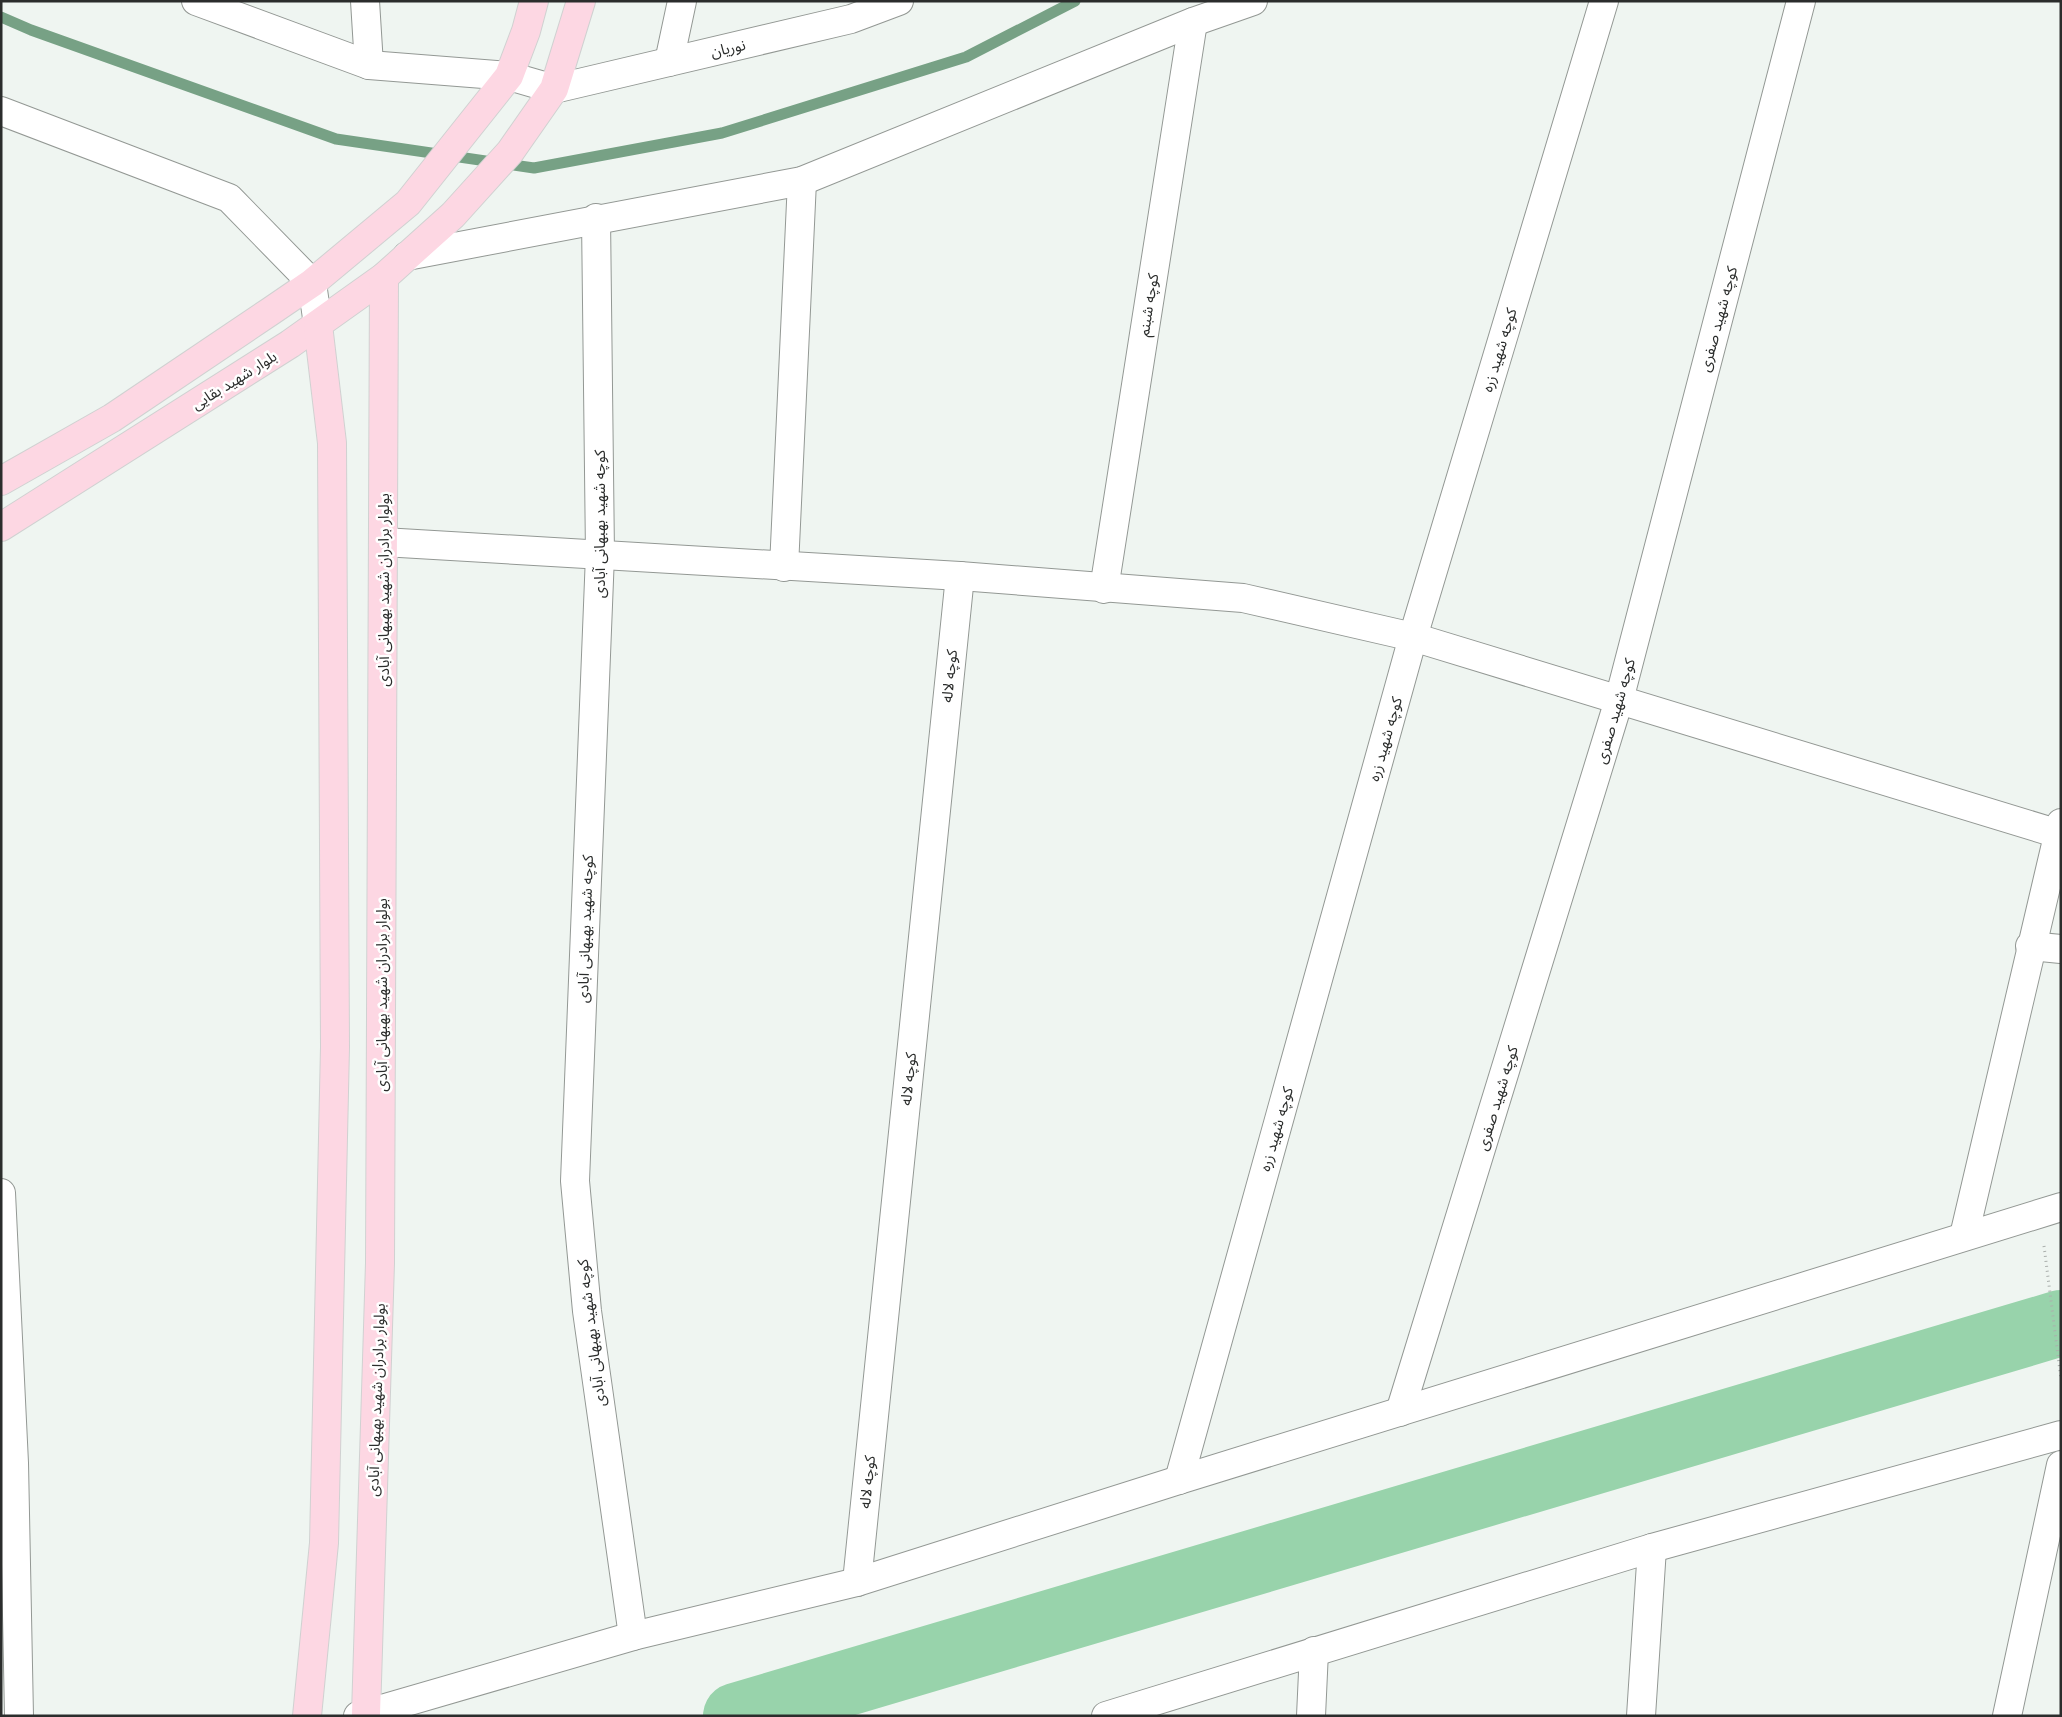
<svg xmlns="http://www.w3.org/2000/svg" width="2062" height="1717" viewBox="0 0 2062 1717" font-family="Montserrat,'Noto Sans Arabic',sans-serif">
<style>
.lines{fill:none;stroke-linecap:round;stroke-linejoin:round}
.stream{stroke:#77a185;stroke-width:11}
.river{stroke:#98d3ab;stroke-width:66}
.minor-casing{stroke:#939894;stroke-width:30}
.major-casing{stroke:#d0d1d1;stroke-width:30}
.path{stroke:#abb0ad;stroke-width:3;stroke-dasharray:1 4;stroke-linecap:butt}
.minor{stroke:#fff;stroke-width:28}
.major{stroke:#fdd7e3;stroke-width:28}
.labels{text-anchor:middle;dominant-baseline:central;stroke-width:5;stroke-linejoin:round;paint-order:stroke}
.street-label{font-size:15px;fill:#2b2d2c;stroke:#fff}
</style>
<rect width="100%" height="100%" fill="#eff5f1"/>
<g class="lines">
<path class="stream" d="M 1,17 L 31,30 L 336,139 L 534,168 L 722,133 L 966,57 L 1075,1"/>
<path class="river" d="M 736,1716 L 2061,1323"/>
<defs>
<g id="minor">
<path d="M 196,1 L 369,65 L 509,76 L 554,89 L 851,19 L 899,1"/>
<path d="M 365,1 L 369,65"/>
<path d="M 669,62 L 682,1"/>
<path d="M 1,111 L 229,198 L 312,283 L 318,325"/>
<path d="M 596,218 L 600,555 L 575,1181 L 587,1311 L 633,1636"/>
<path d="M 407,256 L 802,181 L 1193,22 L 1253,1"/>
<path d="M 383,542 L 960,576 L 1243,598 L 1413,637 L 2059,834"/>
<path d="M 784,567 L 802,181"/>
<path d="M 1104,589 L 1193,22"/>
<path d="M 2030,946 L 2061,949"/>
<path d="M 1,1193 L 14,1463 L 19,1716"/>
<path d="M 1964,1236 L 2061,823"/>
<path d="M 1400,1412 L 1619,700 L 1801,1"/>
<path d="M 1179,1480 L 1413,637 L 1604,1"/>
<path d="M 857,1582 L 960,576"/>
<path d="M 358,1716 L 633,1636 L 857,1582 L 1179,1480 L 2061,1207"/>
<path d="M 1106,1716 L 1652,1548 L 2061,1435"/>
<path d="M 1311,1716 L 1314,1651"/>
<path d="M 1641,1716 L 1652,1548"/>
<path d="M 2007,1716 L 2061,1465"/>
</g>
<g id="major">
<path d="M 1,481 L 112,418 L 271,311 L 312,283 L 408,203 L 509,76 L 526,31 L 534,1"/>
<path d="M 1,527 L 290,344 L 384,277 L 453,215 L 510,152 L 554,89 L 581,1"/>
<path d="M 366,1714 L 380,1263 L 384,277"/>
<path d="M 307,1716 L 324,1543 L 335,1047 L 332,443 L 318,325"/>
</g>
</defs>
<use href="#minor" class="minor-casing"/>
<use href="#major" class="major-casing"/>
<path class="path" d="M 2044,1246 L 2061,1379"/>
<use href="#minor" class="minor"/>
<use href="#major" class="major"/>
</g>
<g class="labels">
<g class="street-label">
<text transform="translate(728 48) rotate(-13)">نوریان</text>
<text transform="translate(1148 305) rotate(-81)">کوچه شبنم</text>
<text transform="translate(1718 319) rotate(-75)">کوچه شهید صفری</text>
<text transform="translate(1499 350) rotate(-73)">کوچه شهید زره</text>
<text transform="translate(234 380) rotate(-32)">بلوار شهید بقایی</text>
<text transform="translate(599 524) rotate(-90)">کوچه شهید بهبهانی آبادی</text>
<text transform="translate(383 590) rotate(-90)">بولوار برادران شهید بهبهانی آبادی</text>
<text transform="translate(949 676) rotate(-84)">کوچه لاله</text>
<text transform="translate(1615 711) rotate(-74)">کوچه شهید صفری</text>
<text transform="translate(1385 739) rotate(-74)">کوچه شهید زره</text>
<text transform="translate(585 929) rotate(-88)">کوچه شهید بهبهانی آبادی</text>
<text transform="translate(381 995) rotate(-90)">بولوار برادران شهید بهبهانی آبادی</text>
<text transform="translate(908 1079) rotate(-84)">کوچه لاله</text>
<text transform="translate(1497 1098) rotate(-73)">کوچه شهید صفری</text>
<text transform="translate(1276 1129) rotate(-74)">کوچه شهید زره</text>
<text transform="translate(591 1333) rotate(-97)">کوچه شهید بهبهانی آبادی</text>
<text transform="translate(376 1400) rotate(-88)">بولوار برادران شهید بهبهانی آبادی</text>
<text transform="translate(867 1482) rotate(-84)">کوچه لاله</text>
</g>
</g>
<rect width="2062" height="1717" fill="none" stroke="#2b2d2c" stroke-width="5"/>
</svg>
